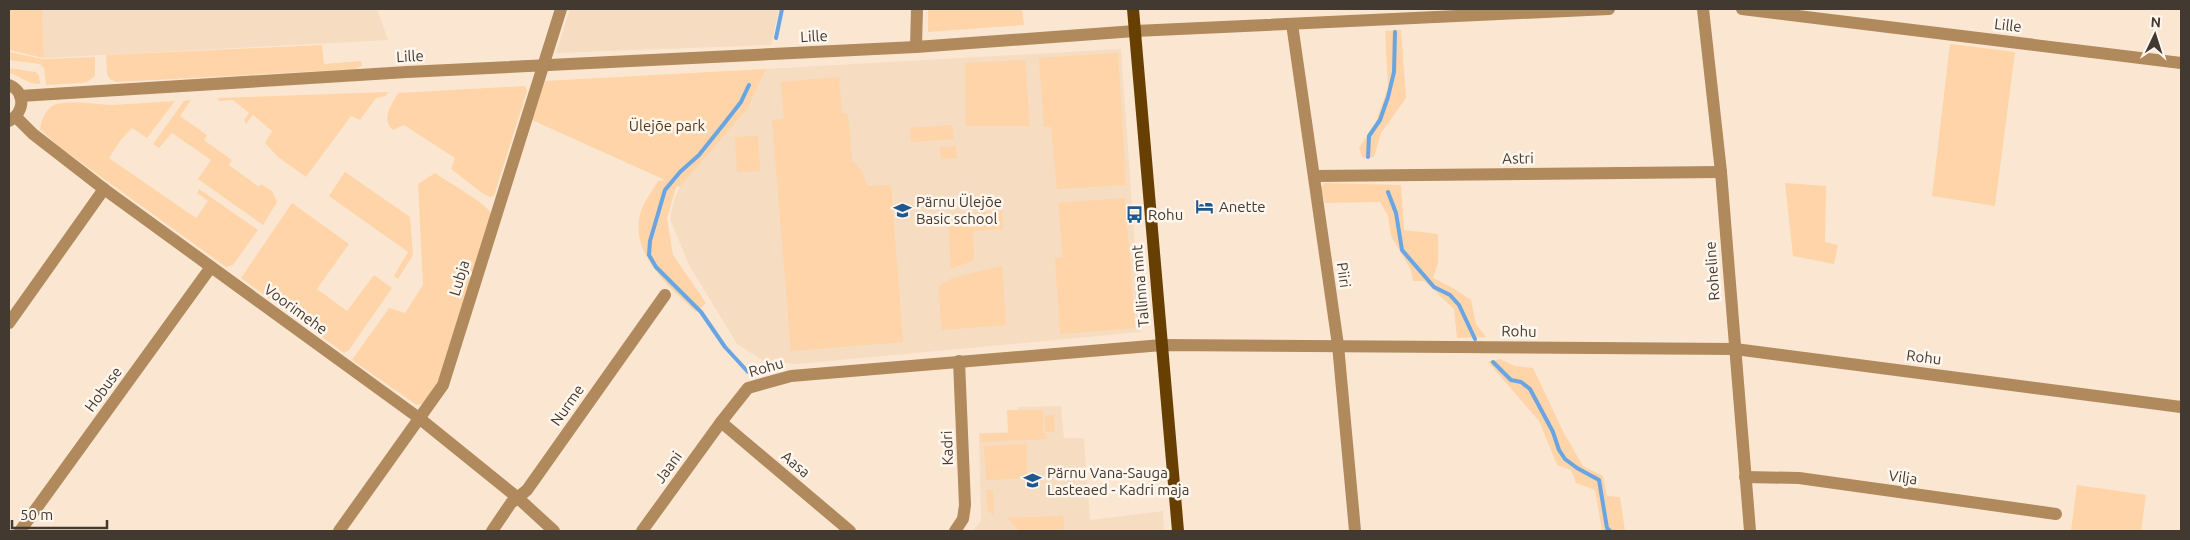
<svg xmlns="http://www.w3.org/2000/svg" width="2190" height="540" viewBox="0 0 2190 540" font-family="Ubuntu,sans-serif">
<style>
.built{fill:#f6dcc0}
.green{fill:#fed4a8}
.lines{fill:none;stroke-linecap:round;stroke-linejoin:round}
.stream{stroke:#69a5e3;stroke-width:4}
.minor{stroke:#b0895d;stroke-width:12}
.major{stroke:#673f03;stroke-width:12}
.labels{text-anchor:middle;dominant-baseline:central;stroke-width:5;stroke-linejoin:round;paint-order:stroke}
.street-label{font-size:15px;fill:#423a31;stroke:#fff6ee}
.park-label{font-size:15px;fill:#52391c;stroke:#fff6ee}
.poi-label{font-size:15px;fill:#423a31;stroke:#fff6ee;text-anchor:start}
</style>
<rect width="100%" height="100%" fill="#fbe7d1"/>
<g class="built">
<path d="M 42,9 L 377,9 L 388,40 L 44,58 Z"/>
<path d="M 570,9 L 779,9 L 771,45 L 556,53 Z"/>
<path d="M 1121,49 L 1141,332 L 797,364 L 764,361 L 737,344 L 689,265 L 670,219 L 674,200 L 680,187 L 748,108 L 766,69 Z"/>
<path d="M 1061,406 L 1064,438 L 1084,438 L 1090,520 L 1163,511 L 1164,531 L 976,531 L 974,529 L 981,521 L 979,433 L 1019,432 L 1018,407 Z"/>
</g>
<g class="green">
<path d="M 9,9 L 42,9 L 44,58 L 9,50 Z"/>
<path d="M 928,9 L 1022,9 L 1024,25 L 928,32 Z"/>
<path d="M 1401,30 L 1406,98 L 1381,133 L 1374,157 L 1363,158 L 1359,148 L 1375,124 L 1388,88 L 1385,31 Z"/>
<path d="M 1950,44 L 2015,52 L 1995,206 L 1932,196 Z"/>
<path d="M 322,45 L 324,64 L 361,61 L 362,66 L 355,69 L 116,82 L 110,79 L 107,74 L 106,55 Z"/>
<path d="M 9,52 L 43,59 L 95,57 L 95,76 L 87,82 L 82,83 L 46,85 L 44,68 L 40,64 L 9,60 Z"/>
<path d="M 1118,53 L 1126,185 L 1057,189 L 1051,127 L 1044,127 L 1039,58 Z"/>
<path d="M 1025,60 L 1030,126 L 966,126 L 965,63 Z"/>
<path d="M 9,68 L 36,72 L 39,75 L 40,84 C 26,84 21,76 9,73 Z"/>
<path d="M 766,69 L 748,108 L 680,187 L 677,186 L 676,187 L 667,218 L 673,255 L 706,303 L 696,312 C 668,286 626,251 642,208 C 646,199 653,190 658,181 L 665,180 L 532,120 L 545,81 Z"/>
<path d="M 839,77 L 842,113 L 848,114 L 852,160 L 862,171 L 867,186 L 891,185 L 903,342 L 791,351 L 772,120 L 784,119 L 781,82 Z"/>
<path d="M 525,86 L 527,91 L 494,196 L 490,197 L 482,193 L 451,169 L 455,158 L 404,125 L 393,130 C 380,119 392,104 398,93 Z"/>
<path d="M 388,92 L 386,96 L 376,98 L 360,120 L 351,116 L 306,177 L 278,157 L 265,143 L 272,131 L 253,115 L 246,124 L 244,120 L 249,113 L 233,100 L 220,101 L 217,98 Z"/>
<path d="M 191,100 L 180,116 L 207,135 L 204,140 L 232,160 L 229,165 L 259,187 L 261,184 L 272,191 L 277,202 L 263,225 L 198,179 L 211,160 L 172,133 L 159,148 L 153,144 L 184,101 Z"/>
<path d="M 175,101 L 147,138 L 132,128 L 120,141 L 109,158 L 196,218 L 208,201 L 197,193 L 199,189 L 258,230 L 233,265 L 226,267 L 57,145 L 40,129 C 41,121 45,111 52,106 C 65,99 99,105 113,105 C 134,104 154,102 175,101 Z"/>
<path d="M 952,125 L 954,139 L 911,142 L 910,128 Z"/>
<path d="M 758,136 L 760,171 L 737,172 L 735,137 Z"/>
<path d="M 956,146 L 957,158 L 941,159 L 940,147 Z"/>
<path d="M 345,172 L 410,217 L 413,255 L 398,279 L 394,276 L 408,252 L 329,196 Z"/>
<path d="M 435,173 C 448,182 485,203 491,213 L 439,380 L 424,403 L 417,405 L 352,360 L 389,308 L 405,313 L 423,285 L 418,184 Z"/>
<path d="M 1324,183 L 1401,185 L 1404,230 L 1438,234 L 1438,263 L 1433,278 L 1453,288 L 1471,300 L 1476,324 L 1486,337 L 1457,338 L 1454,309 L 1424,281 L 1413,281 L 1411,270 L 1391,236 L 1388,216 L 1380,202 L 1325,203 L 1321,188 Z"/>
<path d="M 1785,183 L 1826,186 L 1825,242 L 1838,245 L 1834,264 L 1793,256 Z"/>
<path d="M 1125,198 L 1135,328 L 1060,334 L 1055,258 L 1063,257 L 1058,203 Z"/>
<path d="M 292,203 L 349,244 L 317,289 L 347,311 L 374,275 L 392,288 L 349,350 L 344,353 L 241,278 Z"/>
<path d="M 1002,211 L 1003,229 L 973,231 L 974,260 L 951,269 L 948,214 Z"/>
<path d="M 1002,266 L 1006,325 L 942,330 L 938,287 L 952,278 Z"/>
<path d="M 1500,359 L 1515,366 L 1533,368 L 1564,433 L 1583,466 L 1603,476 L 1607,496 L 1620,497 L 1625,531 L 1602,531 L 1595,490 L 1576,483 L 1571,470 L 1557,465 L 1539,421 L 1488,362 Z"/>
<path d="M 1007,410 L 1043,410 L 1043,433 L 1047,434 L 1047,439 L 981,442 L 980,434 L 1008,433 Z"/>
<path d="M 1054,415 L 1055,432 L 1045,432 L 1044,416 Z"/>
<path d="M 1027,444 L 1027,478 L 986,480 L 984,446 Z"/>
<path d="M 2077,485 L 2146,495 L 2141,531 L 2071,531 Z"/>
<path d="M 986,490 L 993,490 L 994,515 L 988,511 Z"/>
<path d="M 1063,516 L 1064,529 L 1020,531 L 1007,518 Z"/>
</g>
<g class="lines">
<g class="stream">
<path d="M 776,38 L 782,9"/>
<path d="M 1368,157 L 1369,136 L 1380,120 L 1388,97 L 1394,72 L 1395,32"/>
<path d="M 1388,192 L 1396,213 L 1402,250 L 1434,287 L 1450,295 L 1459,305 L 1475,339"/>
<path d="M 1493,362 L 1511,380 L 1521,382 L 1530,389 L 1553,432 L 1559,450 L 1565,459 L 1577,468 L 1599,480 L 1607,528 L 1610,531"/>
<path d="M 748,372 L 725,347 L 701,312 L 656,267 L 649,255 L 650,241 L 665,190 L 680,172 L 699,155 L 723,125 L 741,102 L 749,85"/>
</g>
<g class="minor">
<path d="M 1703,9 L 1721,172 L 1750,531"/>
<path d="M 1742,9 L 2181,63"/>
<path d="M 1292,24 L 1338,345 L 1355,531"/>
<path d="M 916,47 L 917,9"/>
<path d="M 9,85 C 26,92 25,112 9,121"/>
<path d="M 20,96 L 407,72 L 916,47 L 1135,31 L 1609,9"/>
<path d="M 16,117 L 33,134 L 104,189 L 419,418 L 518,498 L 554,531"/>
<path d="M 1314,176 L 1721,172"/>
<path d="M 9,323 L 104,189"/>
<path d="M 721,422 L 850,531"/>
<path d="M 1745,477 L 1799,478 L 2056,514"/>
<path d="M 20,531 L 211,267"/>
<path d="M 339,531 L 443,385 L 561,9"/>
<path d="M 492,531 L 511,503 L 527,490 L 665,295"/>
<path d="M 642,531 L 721,422 L 748,388 L 791,376 L 1162,345 L 1735,349 L 2181,407"/>
<path d="M 955,531 L 963,519 L 965,505 L 959,361"/>
</g>
<path class="major" d="M 1133,9 L 1178,531"/>
</g>
<defs>
<symbol id="hotel-bare" viewBox="-9 -9 18 18"><path d="M-6-4.5h1.5V1H6V5H4.5V3h-9V5H-6ZM-4 0a1.8 1.8 0 1 1 3.6 0ZM.5 0V-2.5h3Q6-2.5 6 0Z" fill="#1d598f" stroke="#fff6ee" stroke-width="2.5" paint-order="stroke"/></symbol>
<symbol id="school-bare" viewBox="-9 -9 18 18"><path d="M0-5L7-2L0 1L-7-2ZM-4 1L0 2.5L4 1V4Q0 6-4 4Z" fill="#1d598f" stroke="#fff6ee" stroke-width="2.5" paint-order="stroke"/></symbol>
<symbol id="bus-bare" viewBox="-9 -9 18 18"><path d="M-5-6H5V4H4V6H2V4H-2V6H-4V4H-5ZM-3.5-4V0h7V-4ZM-3.5 1.2v1.5H-2V1.2ZM2 1.2v1.5H3.5V1.2Z" fill="#1d598f" stroke="#fff6ee" stroke-width="2.5" paint-order="stroke"/></symbol>
</defs>
<g fill-rule="evenodd">
<use href="#hotel-bare" x="1192" y="194" width="25" height="25"/>
<use href="#school-bare" x="890" y="198" width="25" height="25"/>
<use href="#bus-bare" x="1122" y="202" width="25" height="25"/>
<use href="#school-bare" x="1020" y="468" width="25" height="25"/>
</g>
<g class="labels">
<g class="street-label">
<text transform="translate(2008 25) rotate(7)">Lille</text>
<text transform="translate(814 36) rotate(-3)">Lille</text>
<text transform="translate(410 56) rotate(-3)">Lille</text>
<text transform="translate(1518 158) rotate(-1)">Astri</text>
<text transform="translate(1712 271) rotate(-94)">Roheline</text>
<text transform="translate(1344 275) rotate(82)">Piiri</text>
<text transform="translate(459 278) rotate(-73)">Lubja</text>
<text transform="translate(1140 286) rotate(-95)">Tallinna mnt</text>
<text transform="translate(296 309) rotate(36)">Voorimehe</text>
<text transform="translate(1519 331) rotate(1)">Rohu</text>
<text transform="translate(1924 357) rotate(7)">Rohu</text>
<text transform="translate(766 367) rotate(-16)">Rohu</text>
<text transform="translate(103 389) rotate(-54)">Hobuse</text>
<text transform="translate(567 405) rotate(-55)">Nurme</text>
<text transform="translate(947 448) rotate(-92)">Kadri</text>
<text transform="translate(796 464) rotate(40)">Aasa</text>
<text transform="translate(668 467) rotate(-54)">Jaani</text>
<text transform="translate(1903 477) rotate(8)">Vilja</text>
</g>
<g class="park-label">
<text x="667" y="125">Ülejõe park</text>
</g>
<g class="poi-label">
<text x="916" y="201">Pärnu Ülejõe<tspan x="916" dy="17">Basic school</tspan></text>
<text x="1219" y="206">Anette</text>
<text x="1148" y="214">Rohu</text>
<text x="1047" y="472">Pärnu Vana-Sauga<tspan x="1047" dy="17">Lasteaed - Kadri maja</tspan></text>
</g>
</g>
<rect width="2190" height="540" fill="none" stroke="#423a31" stroke-width="20"/>
<g transform="translate(2155 35) rotate(4)" stroke="#fff6ee" stroke-width="4" paint-order="stroke">
<path d="M0-4L9 19L0 12L-9 19Z" fill="#423a31"/>
<text y="-8" font-size="14" font-weight="bold" text-anchor="middle" fill="#423a31">N</text>
</g>
<path d="M12 520v8h95v-8" fill="none" stroke="#423a31" stroke-width="2.5"/>
<text x="20" y="520" font-size="15" fill="#423a31" stroke="#fff6ee" stroke-width="4" paint-order="stroke">50 m</text>
</svg>
